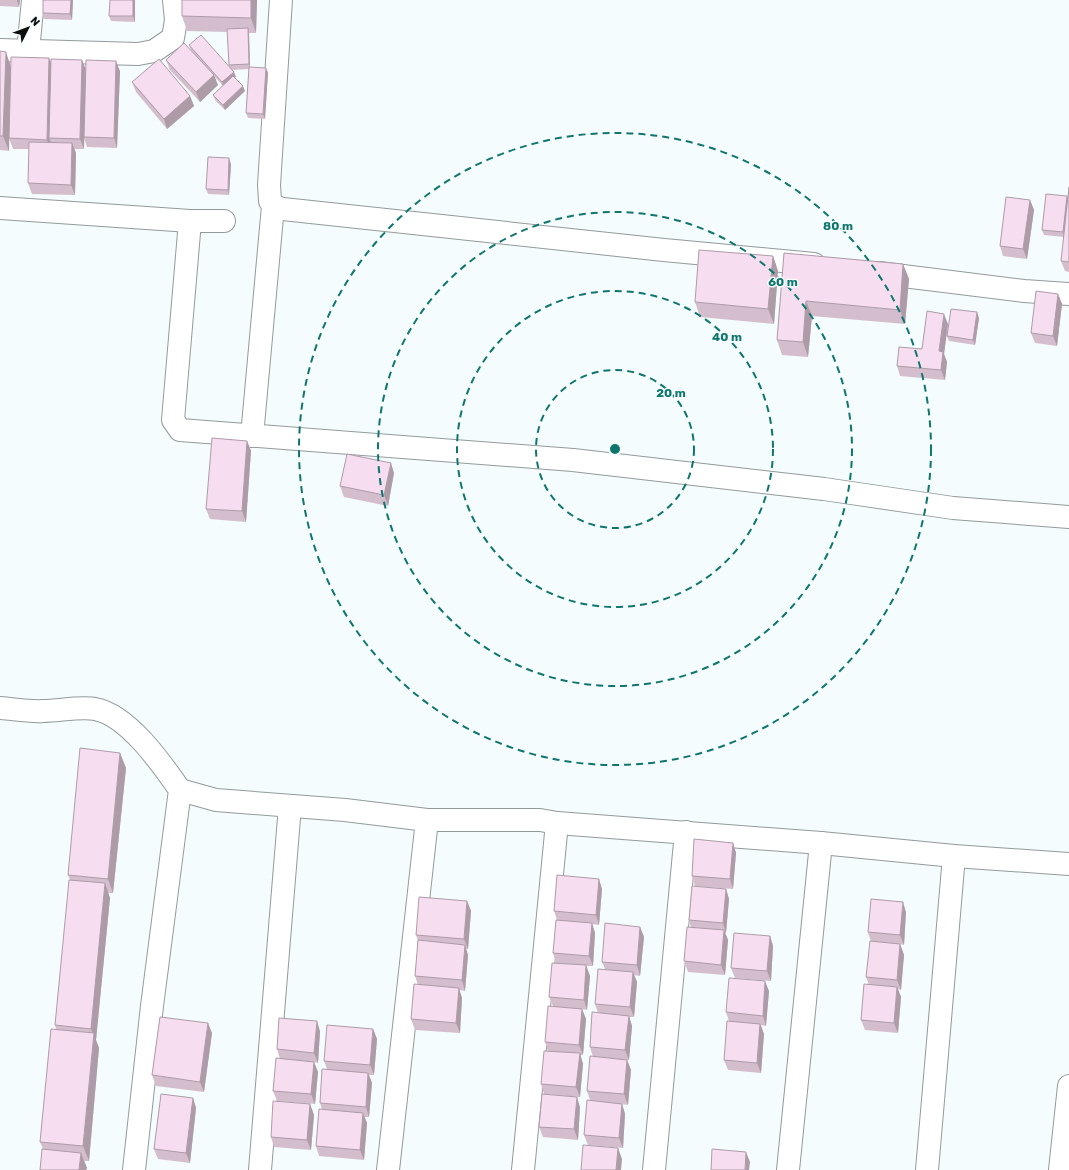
<svg xmlns="http://www.w3.org/2000/svg" width="1069" height="1170" viewBox="0 0 1069 1170" font-family="Rubik,sans-serif">
<style>
.lines{fill:none;stroke-linecap:round;stroke-linejoin:round}
.street-casing{stroke:#939a9a;stroke-width:24}
.street{stroke:#fff;stroke-width:22}
.wall{fill:#d4bece}
.shaded-wall{fill:#ad9ba8}
.building{fill:#f7ddf0;stroke:#ad9ba8}
.ring{fill:none;stroke:#0f766e;stroke-width:2;stroke-dasharray:7 5}
.centre{fill:#0f766e;stroke:#f5fcfd;stroke-width:2}
.ring-label{font-size:12px;text-anchor:middle;font-weight:bold;fill:#0f766e;stroke:#f5fcfd;stroke-width:3;stroke-linejoin:round;paint-order:stroke}
</style>
<rect width="100%" height="100%" fill="#f5fcfd"/>
<g class="lines">
<defs>
<g id="street">
<path d="M 0,50 L 138,54 L 154,51 L 173,38 L 176,20 L 174,0"/>
<path d="M 28,51 L 33,0"/>
<path d="M 273,206 L 283,209 L 664,250 L 814,264"/>
<path d="M 0,208 L 190,221 L 224,221"/>
<path d="M 190,221 L 173,420 L 180,430 L 573,460 L 824,489 L 953,508 L 1069,517"/>
<path d="M 879,273 L 1024,291 L 1069,294"/>
<path d="M 252,436 L 273,206 L 270,201 L 269,185 L 281,0"/>
<path d="M 0,708 C 14,709 29,712 43,711 C 58,711 81,706 95,709 C 128,715 162,764 180,790 L 152,1006 L 134,1170"/>
<path d="M 180,790 L 216,800 L 345,810 L 427,820 L 540,820 L 557,823 L 821,843 L 954,856 L 1069,864"/>
<path d="M 260,1170 L 290,806"/>
<path d="M 388,1170 L 427,820"/>
<path d="M 523,1170 L 557,823"/>
<path d="M 654,1170 L 686,832"/>
<path d="M 788,1170 L 821,843"/>
<path d="M 927,1170 L 954,856"/>
<path d="M 1060,1170 L 1069,1086"/>
</g>
</defs>
<use href="#street" class="street-casing"/>
<use href="#street" class="street"/>
</g>
<g class="wall">
<path d="M 0,0 L 20,0 L 19,7 L 0,6 Z"/>
<path d="M 43,0 L 73,0 L 72,20 L 44,19 L 43,13 Z"/>
<path d="M 135,0 L 135,22 L 111,21 L 109,16 Z"/>
<path d="M 182,0 L 257,0 L 256,33 L 249,33 L 250,67 L 266,68 L 268,73 L 265,119 L 248,118 L 246,113 L 249,69 L 232,70 L 236,77 L 235,78 L 245,91 L 225,110 L 215,100 L 213,95 L 223,86 L 214,76 L 218,85 L 200,102 L 170,70 L 166,60 L 204,65 L 191,50 L 189,45 L 229,67 L 229,65 L 228,32 L 187,31 L 182,16 Z"/>
<path d="M 0,51 L 11,66 L 49,58 L 51,64 L 82,60 L 86,70 L 120,71 L 117,148 L 87,147 L 84,138 L 84,149 L 74,149 L 76,153 L 75,195 L 32,194 L 28,183 L 29,149 L 13,149 L 9,138 L 9,131 L 9,151 L 0,150 Z"/>
<path d="M 132,82 L 190,96 L 194,106 L 167,129 L 136,92 Z"/>
<path d="M 231,164 L 229,195 L 208,194 L 206,189 Z"/>
<path d="M 1069,187 L 1069,272 L 1065,271 L 1061,261 L 1064,237 L 1044,235 L 1042,230 L 1068,199 Z"/>
<path d="M 1030,200 L 1034,210 L 1027,259 L 1003,256 L 1000,246 Z"/>
<path d="M 784,253 L 903,264 L 909,279 L 905,324 L 812,316 L 808,357 L 782,355 L 777,340 Z"/>
<path d="M 773,256 L 778,271 L 774,324 L 700,317 L 695,302 Z"/>
<path d="M 1058,294 L 1062,304 L 1057,346 L 1035,343 L 1031,333 Z"/>
<path d="M 979,318 L 975,345 L 949,341 L 947,336 Z"/>
<path d="M 948,324 L 944,354 L 947,362 L 945,380 L 900,376 L 897,366 L 922,349 Z"/>
<path d="M 247,441 L 251,451 L 246,522 L 210,519 L 206,509 Z"/>
<path d="M 394,473 L 388,506 L 344,497 L 340,486 Z"/>
<path d="M 120,753 L 126,768 L 113,893 L 108,893 L 110,898 L 96,1040 L 99,1048 L 89,1161 L 84,1161 L 87,1168 L 86,1170 L 40,1170 L 43,1149 L 40,1142 L 56,1029 L 55,1025 L 70,880 L 68,875 Z"/>
<path d="M 733,843 L 736,853 L 733,889 L 695,886 L 692,876 Z"/>
<path d="M 602,889 L 599,925 L 592,924 L 595,933 L 593,966 L 586,966 L 590,976 L 587,1010 L 582,1009 L 586,1019 L 583,1055 L 580,1055 L 583,1064 L 580,1097 L 544,1094 L 541,1084 L 548,1051 L 545,1042 L 553,1006 L 549,997 L 556,963 L 553,953 L 557,920 L 554,911 Z"/>
<path d="M 726,889 L 729,899 L 726,933 L 725,933 L 728,940 L 725,975 L 688,972 L 684,961 L 691,927 L 689,920 Z"/>
<path d="M 467,901 L 471,911 L 468,949 L 466,949 L 468,955 L 465,991 L 459,990 L 462,998 L 460,1033 L 415,1030 L 411,1019 L 418,985 L 415,976 L 418,941 L 416,935 Z"/>
<path d="M 906,912 L 904,945 L 900,944 L 904,955 L 901,990 L 898,989 L 901,997 L 898,1033 L 865,1030 L 861,1020 L 869,985 L 866,977 L 871,942 L 868,932 Z"/>
<path d="M 640,927 L 644,937 L 640,976 L 634,975 L 637,982 L 634,1017 L 629,1017 L 632,1026 L 629,1060 L 627,1060 L 631,1070 L 628,1105 L 622,1104 L 625,1114 L 623,1148 L 588,1145 L 584,1135 L 590,1100 L 587,1091 L 593,1057 L 590,1047 L 598,1013 L 595,1004 L 605,969 L 602,962 Z"/>
<path d="M 770,936 L 773,946 L 771,981 L 735,978 L 731,968 Z"/>
<path d="M 769,991 L 766,1026 L 761,1025 L 764,1034 L 761,1073 L 728,1070 L 724,1060 L 729,1021 L 726,1012 Z"/>
<path d="M 373,1029 L 377,1039 L 374,1075 L 369,1075 L 372,1083 L 369,1117 L 364,1117 L 367,1123 L 364,1160 L 319,1156 L 316,1146 L 322,1109 L 320,1103 L 327,1069 L 324,1061 Z"/>
<path d="M 320,1031 L 318,1063 L 314,1062 L 318,1072 L 315,1104 L 277,1101 L 273,1091 L 280,1059 L 277,1049 Z"/>
<path d="M 212,1033 L 204,1092 L 156,1086 L 152,1075 Z"/>
<path d="M 193,1098 L 196,1108 L 190,1163 L 158,1159 L 154,1149 Z"/>
<path d="M 310,1104 L 314,1115 L 311,1150 L 274,1147 L 271,1137 Z"/>
<path d="M 580,1107 L 578,1140 L 543,1137 L 539,1127 Z"/>
</g>
<g class="shaded-wall">
<path d="M 17,0 L 20,0 L 19,7 Z"/>
<path d="M 71,0 L 73,0 L 72,20 L 70,14 Z"/>
<path d="M 133,0 L 135,0 L 135,22 L 133,16 Z"/>
<path d="M 251,0 L 257,0 L 256,33 L 251,18 Z"/>
<path d="M 248,28 L 249,33 L 250,69 L 249,64 Z"/>
<path d="M 6,52 L 11,67 L 9,151 L 3,136 Z"/>
<path d="M 49,58 L 53,68 L 49,138 L 51,142 L 50,150 L 47,140 Z"/>
<path d="M 82,60 L 86,70 L 84,149 L 80,139 Z"/>
<path d="M 116,61 L 120,71 L 117,148 L 114,138 Z"/>
<path d="M 266,68 L 268,73 L 265,119 L 263,114 Z"/>
<path d="M 234,72 L 236,77 L 224,87 L 222,82 Z"/>
<path d="M 214,75 L 218,85 L 200,102 L 196,92 Z"/>
<path d="M 243,86 L 245,91 L 225,110 L 223,105 Z"/>
<path d="M 190,96 L 194,106 L 167,129 L 164,119 Z"/>
<path d="M 72,143 L 76,153 L 75,195 L 71,185 Z"/>
<path d="M 229,158 L 231,164 L 229,195 L 228,190 Z"/>
<path d="M 1067,196 L 1069,201 L 1065,237 L 1063,232 Z"/>
<path d="M 1030,200 L 1034,210 L 1027,259 L 1023,249 Z"/>
<path d="M 773,256 L 778,271 L 774,324 L 768,309 Z"/>
<path d="M 903,264 L 909,279 L 905,324 L 900,310 Z"/>
<path d="M 1058,294 L 1062,304 L 1057,346 L 1053,336 Z"/>
<path d="M 806,301 L 812,316 L 808,357 L 803,342 Z"/>
<path d="M 977,312 L 979,318 L 975,345 L 973,340 Z"/>
<path d="M 944,314 L 948,324 L 944,354 L 947,362 L 945,380 L 941,370 L 939,351 Z"/>
<path d="M 247,441 L 251,451 L 246,522 L 242,511 Z"/>
<path d="M 391,463 L 394,473 L 388,506 L 384,495 Z"/>
<path d="M 120,753 L 126,768 L 113,893 L 108,879 Z"/>
<path d="M 733,843 L 736,853 L 733,889 L 730,879 Z"/>
<path d="M 599,879 L 602,889 L 599,925 L 596,915 Z"/>
<path d="M 105,883 L 110,898 L 96,1040 L 99,1048 L 89,1161 L 83,1146 L 94,1037 L 91,1029 Z"/>
<path d="M 726,889 L 729,899 L 726,933 L 723,923 Z"/>
<path d="M 467,901 L 471,911 L 468,949 L 464,939 Z"/>
<path d="M 903,902 L 906,912 L 904,945 L 900,935 Z"/>
<path d="M 592,923 L 595,933 L 593,966 L 589,956 Z"/>
<path d="M 640,927 L 644,937 L 640,976 L 637,965 Z"/>
<path d="M 724,930 L 728,940 L 725,975 L 721,965 Z"/>
<path d="M 770,936 L 773,946 L 771,981 L 767,971 Z"/>
<path d="M 900,944 L 904,955 L 901,990 L 897,980 Z"/>
<path d="M 465,945 L 468,955 L 465,991 L 462,980 Z"/>
<path d="M 586,965 L 590,976 L 587,1010 L 584,1000 Z"/>
<path d="M 633,972 L 637,982 L 634,1017 L 630,1007 Z"/>
<path d="M 765,981 L 769,991 L 766,1026 L 763,1016 Z"/>
<path d="M 897,987 L 901,997 L 898,1033 L 894,1023 Z"/>
<path d="M 459,988 L 462,998 L 460,1033 L 456,1023 Z"/>
<path d="M 582,1009 L 586,1019 L 583,1055 L 579,1045 Z"/>
<path d="M 629,1016 L 632,1026 L 629,1060 L 625,1050 Z"/>
<path d="M 317,1021 L 320,1031 L 318,1063 L 314,1053 Z"/>
<path d="M 208,1023 L 212,1033 L 204,1092 L 200,1082 Z"/>
<path d="M 760,1024 L 764,1034 L 761,1073 L 757,1063 Z"/>
<path d="M 373,1029 L 377,1039 L 374,1075 L 370,1065 Z"/>
<path d="M 580,1053 L 583,1064 L 580,1097 L 576,1087 Z"/>
<path d="M 627,1060 L 631,1070 L 628,1105 L 624,1094 Z"/>
<path d="M 314,1062 L 318,1072 L 315,1104 L 311,1094 Z"/>
<path d="M 368,1073 L 372,1083 L 369,1117 L 366,1107 Z"/>
<path d="M 577,1097 L 580,1107 L 578,1140 L 574,1129 Z"/>
<path d="M 193,1098 L 196,1108 L 190,1163 L 186,1153 Z"/>
<path d="M 310,1104 L 314,1115 L 311,1150 L 307,1140 Z"/>
<path d="M 622,1104 L 625,1114 L 623,1148 L 619,1138 Z"/>
<path d="M 363,1113 L 367,1123 L 364,1160 L 360,1150 Z"/>
<path d="M 618,1148 L 622,1159 L 621,1170 L 616,1170 Z"/>
<path d="M 746,1152 L 750,1162 L 749,1170 L 745,1170 Z"/>
<path d="M 81,1153 L 87,1168 L 86,1170 L 79,1170 Z"/>
</g>
<g class="building">
<path d="M 43,0 L 71,0 L 70,14 L 43,13 Z"/>
<path d="M 110,0 L 133,0 L 133,16 L 109,16 Z"/>
<path d="M 182,0 L 251,0 L 251,18 L 182,16 Z"/>
<path d="M 248,28 L 249,64 L 229,65 L 227,29 Z"/>
<path d="M 201,35 L 234,72 L 222,82 L 189,45 Z"/>
<path d="M 184,43 L 214,75 L 196,92 L 166,60 Z"/>
<path d="M 0,51 L 6,52 L 3,136 L 0,136 Z"/>
<path d="M 11,57 L 49,58 L 47,140 L 9,138 Z"/>
<path d="M 51,59 L 82,60 L 80,139 L 49,138 Z"/>
<path d="M 159,59 L 190,96 L 164,119 L 132,82 Z"/>
<path d="M 86,60 L 116,61 L 114,138 L 84,137 Z"/>
<path d="M 249,67 L 266,68 L 263,114 L 246,113 Z"/>
<path d="M 233,76 L 243,86 L 223,105 L 213,95 Z"/>
<path d="M 29,142 L 72,143 L 71,185 L 28,183 Z"/>
<path d="M 208,157 L 229,158 L 228,190 L 206,189 Z"/>
<path d="M 1069,187 L 1069,262 L 1061,261 Z"/>
<path d="M 1046,194 L 1067,196 L 1063,232 L 1042,230 Z"/>
<path d="M 1006,197 L 1030,200 L 1023,249 L 1000,246 Z"/>
<path d="M 699,250 L 773,256 L 768,309 L 695,302 Z"/>
<path d="M 784,253 L 903,264 L 900,310 L 806,301 L 803,342 L 777,340 Z"/>
<path d="M 1036,291 L 1058,294 L 1053,336 L 1031,333 Z"/>
<path d="M 951,309 L 977,312 L 973,340 L 947,336 Z"/>
<path d="M 927,311 L 944,314 L 939,351 L 943,352 L 941,370 L 897,366 L 899,347 L 922,349 Z"/>
<path d="M 212,438 L 247,441 L 242,511 L 206,509 Z"/>
<path d="M 347,454 L 391,463 L 384,495 L 340,486 Z"/>
<path d="M 80,748 L 120,753 L 108,879 L 68,875 Z"/>
<path d="M 694,839 L 733,843 L 730,879 L 692,876 Z"/>
<path d="M 557,875 L 599,879 L 596,915 L 554,911 Z"/>
<path d="M 69,880 L 105,883 L 91,1029 L 55,1025 Z"/>
<path d="M 692,886 L 726,889 L 723,923 L 689,920 Z"/>
<path d="M 419,897 L 467,901 L 464,939 L 416,935 Z"/>
<path d="M 871,899 L 903,902 L 900,935 L 868,932 Z"/>
<path d="M 556,920 L 592,923 L 589,956 L 553,953 Z"/>
<path d="M 605,923 L 640,927 L 637,965 L 602,962 Z"/>
<path d="M 687,927 L 724,930 L 721,965 L 684,961 Z"/>
<path d="M 734,933 L 770,936 L 767,971 L 731,968 Z"/>
<path d="M 418,940 L 465,945 L 462,980 L 415,976 Z"/>
<path d="M 870,941 L 900,944 L 897,980 L 866,977 Z"/>
<path d="M 552,963 L 586,965 L 584,1000 L 549,997 Z"/>
<path d="M 598,969 L 633,972 L 630,1007 L 595,1004 Z"/>
<path d="M 729,978 L 765,981 L 763,1016 L 726,1012 Z"/>
<path d="M 414,984 L 459,988 L 456,1023 L 411,1019 Z"/>
<path d="M 864,984 L 897,987 L 894,1023 L 861,1020 Z"/>
<path d="M 548,1006 L 582,1009 L 579,1045 L 545,1042 Z"/>
<path d="M 592,1012 L 629,1016 L 625,1050 L 590,1047 Z"/>
<path d="M 160,1017 L 208,1023 L 200,1082 L 152,1075 Z"/>
<path d="M 279,1018 L 317,1021 L 314,1053 L 277,1049 Z"/>
<path d="M 727,1021 L 760,1024 L 757,1063 L 724,1060 Z"/>
<path d="M 327,1025 L 373,1029 L 370,1065 L 324,1061 Z"/>
<path d="M 51,1029 L 94,1033 L 83,1146 L 40,1142 Z"/>
<path d="M 544,1051 L 580,1053 L 576,1087 L 541,1084 Z"/>
<path d="M 590,1056 L 627,1060 L 624,1094 L 587,1091 Z"/>
<path d="M 276,1058 L 314,1062 L 311,1094 L 273,1091 Z"/>
<path d="M 322,1069 L 368,1073 L 366,1107 L 320,1103 Z"/>
<path d="M 161,1094 L 193,1098 L 186,1153 L 154,1149 Z"/>
<path d="M 542,1094 L 577,1097 L 574,1129 L 539,1127 Z"/>
<path d="M 587,1100 L 622,1104 L 619,1138 L 584,1135 Z"/>
<path d="M 273,1101 L 310,1104 L 307,1140 L 271,1137 Z"/>
<path d="M 319,1109 L 363,1113 L 360,1150 L 316,1146 Z"/>
<path d="M 583,1145 L 618,1148 L 616,1170 L 581,1170 Z"/>
<path d="M 42,1149 L 81,1153 L 79,1170 L 40,1170 Z"/>
<path d="M 712,1149 L 746,1152 L 745,1170 L 711,1170 Z"/>
</g>
<g class="ring">
<circle cx="615" cy="449" r="79"/>
<circle cx="615" cy="449" r="158"/>
<circle cx="615" cy="449" r="237"/>
<circle cx="615" cy="449" r="316"/>
</g>
<circle cx="615" cy="449" r="6" class="centre"/>
<g class="ring-label">
<text x="838" y="230">80 m</text>
<text x="783" y="286">60 m</text>
<text x="727" y="341">40 m</text>
<text x="671" y="397">20 m</text>
</g>
<g transform="translate(28 28) rotate(48)" stroke="#f5fcfd" stroke-width="3" paint-order="stroke">
<path d="M0-3L7 15L0 10L-7 15Z" fill="#0c0e0e"/>
<text y="-6" font-size="11" font-weight="bold" text-anchor="middle" fill="#0c0e0e">N</text>
</g>
</svg>
